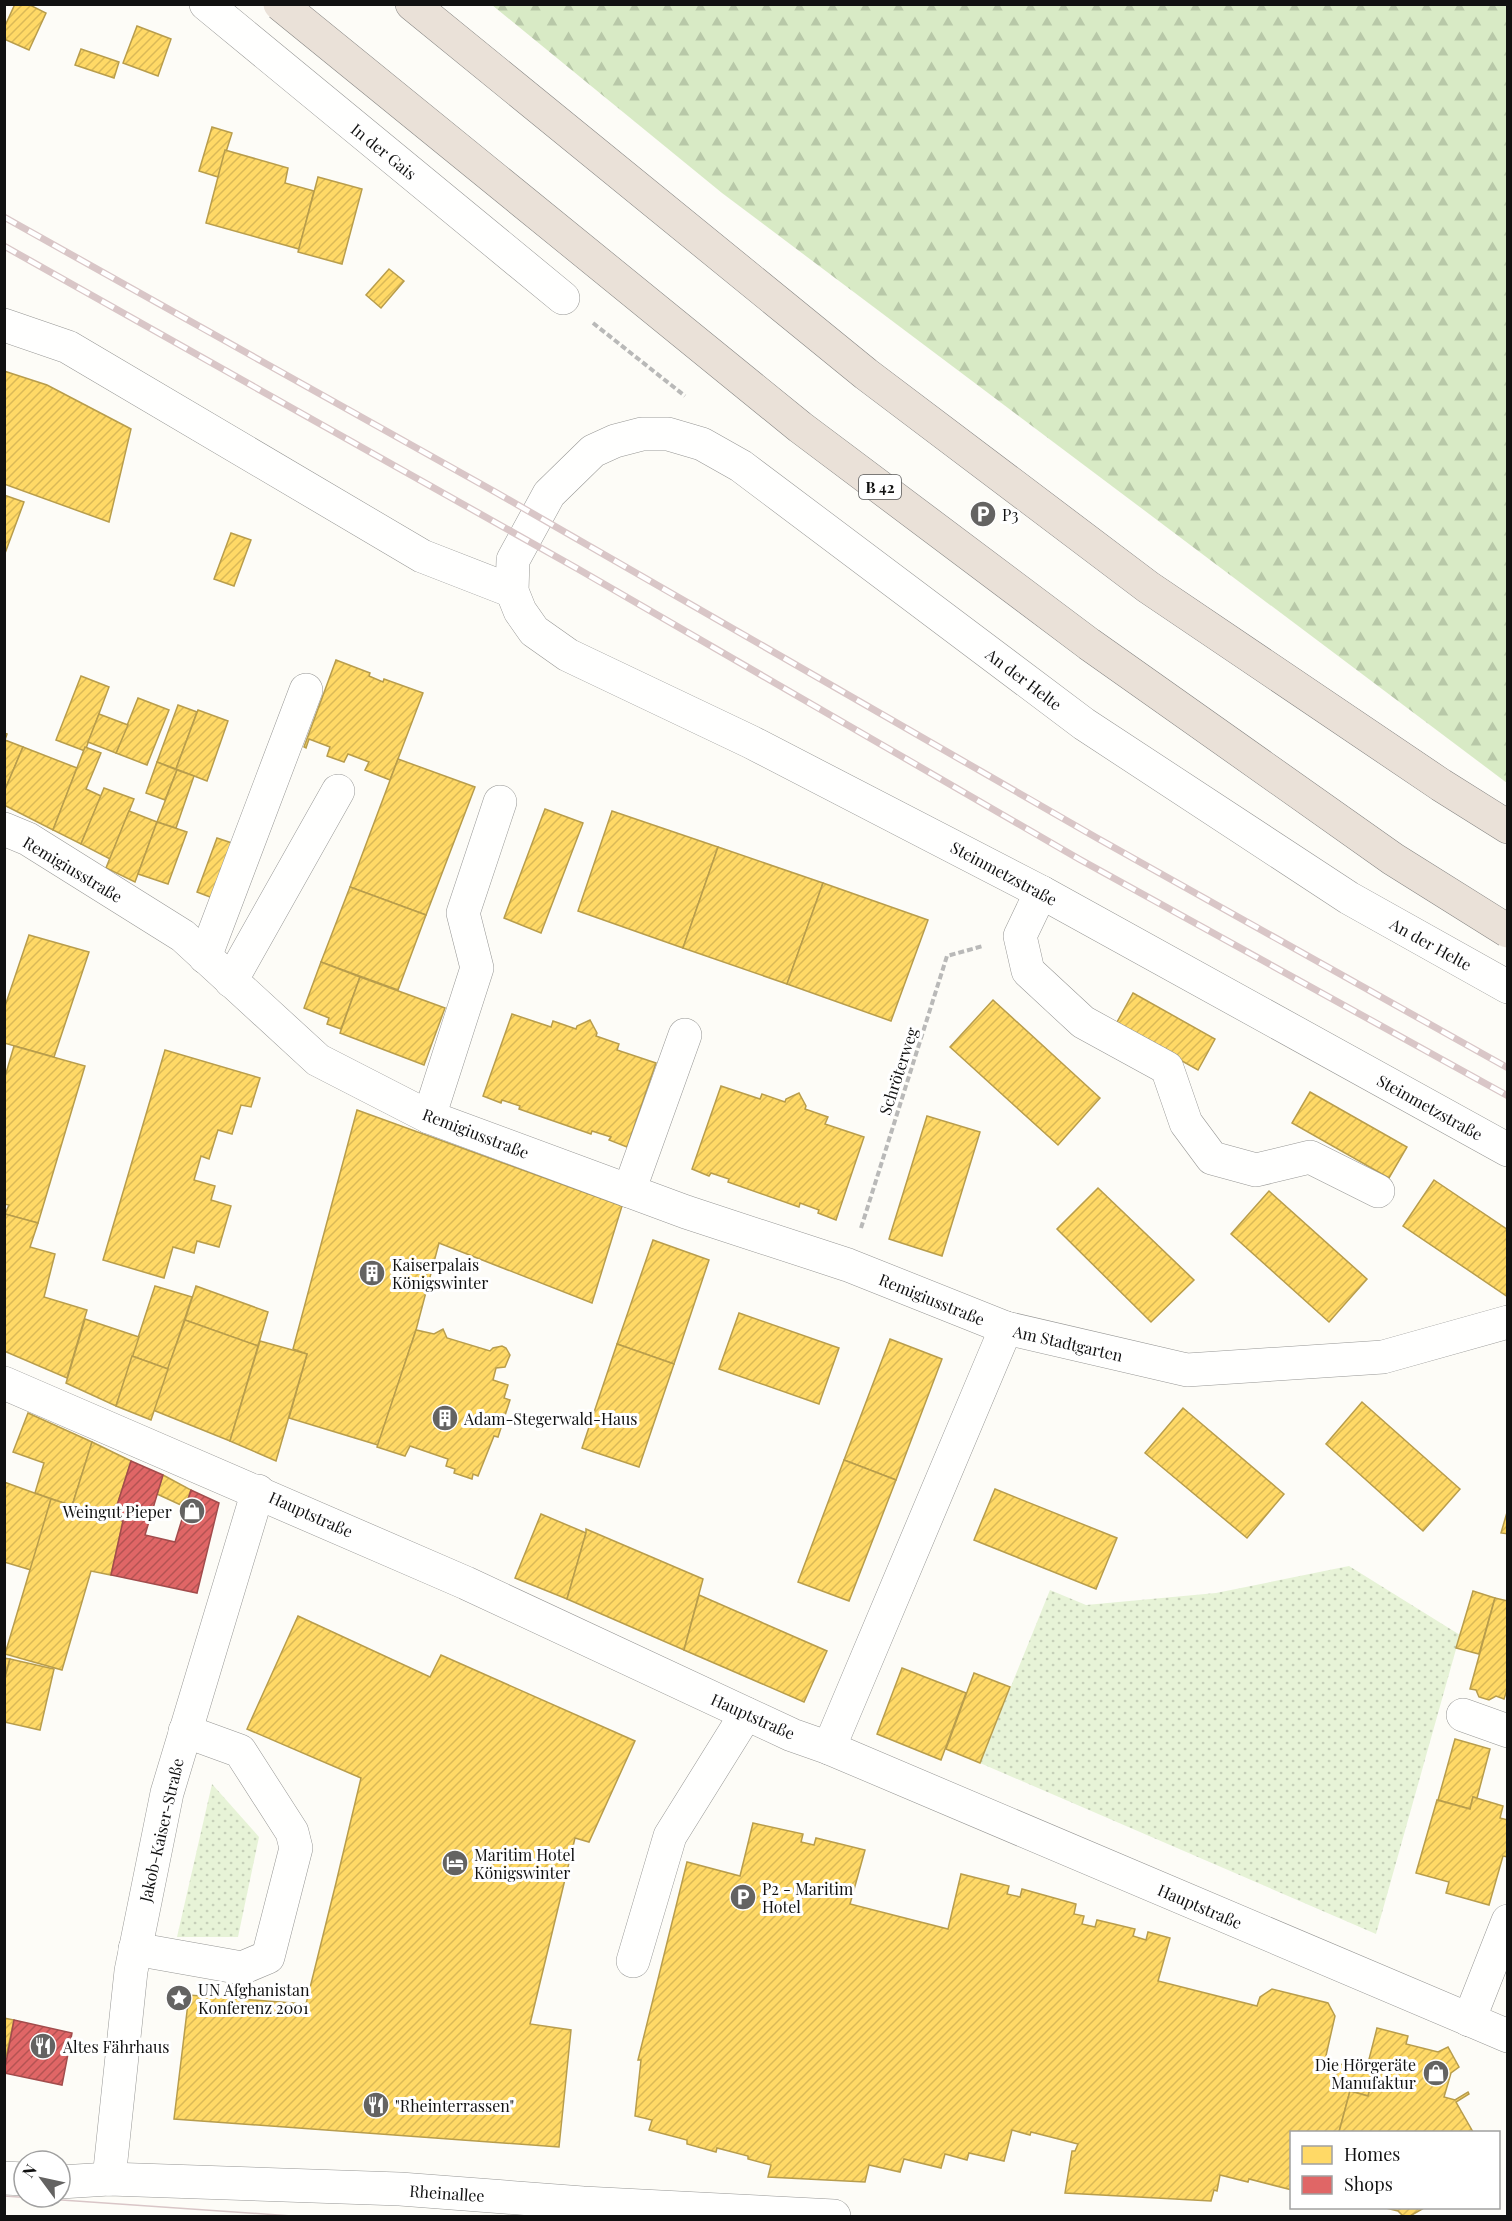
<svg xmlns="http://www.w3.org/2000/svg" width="1512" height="2221" viewBox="0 0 1512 2221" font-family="'Playfair Display',serif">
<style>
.grass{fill:url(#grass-dots)}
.forest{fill:url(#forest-firs)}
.homes{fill:url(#homes-hatch);stroke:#b89d4c;stroke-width:1.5}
.shops{fill:url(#shops-hatch);stroke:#a24c4c;stroke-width:1.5}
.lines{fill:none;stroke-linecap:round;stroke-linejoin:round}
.minor-casing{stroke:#979795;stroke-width:34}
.highway-casing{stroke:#858482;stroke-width:34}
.path{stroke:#b9b9b8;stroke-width:4;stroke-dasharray:6 3;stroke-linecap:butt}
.minor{stroke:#fffffe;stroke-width:33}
.highway{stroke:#eae1d8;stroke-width:33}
.tram{stroke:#d9c6c7;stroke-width:1.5}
.rail-casing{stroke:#d9c6c7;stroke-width:7}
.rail{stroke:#fff;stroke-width:4.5;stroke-dasharray:14;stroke-linecap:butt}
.highway-bridge-casing{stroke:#858482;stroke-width:34;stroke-linecap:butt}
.highway-bridge{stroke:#eae1d8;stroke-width:33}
.labels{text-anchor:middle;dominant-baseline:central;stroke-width:6;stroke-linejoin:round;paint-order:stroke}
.shield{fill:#fff;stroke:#585858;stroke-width:1.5}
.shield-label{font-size:15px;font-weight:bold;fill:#111}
.street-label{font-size:16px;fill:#111;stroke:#fff}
.poi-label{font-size:16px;fill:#111;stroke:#fff;text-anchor:start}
</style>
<defs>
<pattern id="grass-dots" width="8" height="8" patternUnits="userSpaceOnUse" patternTransform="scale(1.5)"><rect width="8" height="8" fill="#e7f3d7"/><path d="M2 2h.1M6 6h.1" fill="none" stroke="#c5cfb8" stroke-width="1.8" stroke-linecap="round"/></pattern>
<pattern id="forest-firs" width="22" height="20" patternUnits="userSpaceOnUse" patternTransform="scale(1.5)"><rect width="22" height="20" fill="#d8eac5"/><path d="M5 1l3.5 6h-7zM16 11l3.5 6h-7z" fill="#b8c8a8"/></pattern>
<pattern id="homes-hatch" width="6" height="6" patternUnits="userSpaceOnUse" patternTransform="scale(1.5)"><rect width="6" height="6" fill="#ffd966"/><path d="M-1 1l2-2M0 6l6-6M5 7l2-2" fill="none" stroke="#dab957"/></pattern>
<pattern id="shops-hatch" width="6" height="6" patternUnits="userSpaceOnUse" patternTransform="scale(1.5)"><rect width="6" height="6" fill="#e06666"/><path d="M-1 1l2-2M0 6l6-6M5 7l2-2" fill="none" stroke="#b45353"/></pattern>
</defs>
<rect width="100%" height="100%" fill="#fdfcf7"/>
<g class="grass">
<path d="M 1349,1566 L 1460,1635 L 1376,1934 L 980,1763 L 1050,1590 L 1086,1605 L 1216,1593 Z"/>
<path d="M 212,1784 L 259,1837 L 238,1937 L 177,1937 Z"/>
</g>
<path class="forest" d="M 492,5 L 1507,5 L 1507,783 L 722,193 Z"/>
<g class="homes">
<path d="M 15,4 L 28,4 L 46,13 L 29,50 L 4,39 L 4,28 Z"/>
<path d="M 137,26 L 171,39 L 158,76 L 123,63 Z"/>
<path d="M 81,49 L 119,62 L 114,78 L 75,65 Z"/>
<path d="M 212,127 L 232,133 L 218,177 L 199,171 Z"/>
<path d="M 225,150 L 288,168 L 285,183 L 314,191 L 299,249 L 206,223 Z"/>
<path d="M 318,177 L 362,189 L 342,264 L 298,252 Z"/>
<path d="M 389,269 L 404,281 L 381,308 L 366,295 Z"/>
<path d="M 4,371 L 47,385 L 131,429 L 109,522 L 4,484 Z"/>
<path d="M 4,495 L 24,502 L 4,556 Z"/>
<path d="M 231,533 L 251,540 L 234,586 L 214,579 Z"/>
<path d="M 336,660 L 370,673 L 369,676 L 383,682 L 384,679 L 423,693 L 390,780 L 365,770 L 369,762 L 348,754 L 344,762 L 327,756 L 330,747 L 309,739 L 306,748 L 304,747 Z"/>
<path d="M 81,676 L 109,687 L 85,751 L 56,740 Z"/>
<path d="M 138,698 L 169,710 L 147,765 L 116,753 Z"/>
<path d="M 178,705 L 197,712 L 176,769 L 157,762 Z"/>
<path d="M 198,710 L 228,721 L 207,781 L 176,769 Z"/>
<path d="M 99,714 L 128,725 L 116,753 L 88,742 Z"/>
<path d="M 4,733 L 7,734 L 5,740 L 23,747 L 4,792 Z"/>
<path d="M 23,747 L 77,768 L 53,830 L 4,805 L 4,792 Z"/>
<path d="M 85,747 L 101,753 L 86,789 L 101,796 L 81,844 L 53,830 Z"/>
<path d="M 398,759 L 475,787 L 426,915 L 350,887 Z"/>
<path d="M 157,762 L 177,770 L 165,800 L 146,793 Z"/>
<path d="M 177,770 L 194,776 L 176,828 L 157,822 Z"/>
<path d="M 104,788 L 134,799 L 110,859 L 81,844 Z"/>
<path d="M 545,809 L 583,823 L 541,933 L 504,918 Z"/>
<path d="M 129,811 L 157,822 L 135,882 L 106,868 Z"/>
<path d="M 612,811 L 718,847 L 683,948 L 578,911 Z"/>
<path d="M 157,822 L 187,832 L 168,884 L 138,874 Z"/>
<path d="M 217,838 L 238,845 L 218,900 L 197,892 Z"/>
<path d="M 718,847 L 823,883 L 787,984 L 683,948 Z"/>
<path d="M 823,883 L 928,920 L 891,1021 L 787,984 Z"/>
<path d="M 350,887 L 426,915 L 398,990 L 321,962 Z"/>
<path d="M 29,935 L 89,952 L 54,1057 L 4,1043 L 4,1009 Z"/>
<path d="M 321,962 L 360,977 L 341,1029 L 327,1024 L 329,1018 L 304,1008 Z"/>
<path d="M 360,977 L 445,1008 L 424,1065 L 340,1033 Z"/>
<path d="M 1133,993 L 1215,1039 L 1198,1070 L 1116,1024 Z"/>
<path d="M 993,1000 L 1100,1098 L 1058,1145 L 950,1047 Z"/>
<path d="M 512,1014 L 551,1027 L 553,1021 L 576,1029 L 577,1026 L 590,1020 L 597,1033 L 596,1036 L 619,1044 L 617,1050 L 656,1063 L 627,1147 L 609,1140 L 611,1137 L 592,1131 L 591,1134 L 519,1109 L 520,1106 L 502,1100 L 501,1103 L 483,1096 Z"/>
<path d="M 14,1046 L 85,1066 L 38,1223 L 5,1214 L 9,1205 L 4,1204 L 4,1080 Z"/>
<path d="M 165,1050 L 260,1078 L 251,1107 L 241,1105 L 232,1134 L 218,1130 L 209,1159 L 201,1156 L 194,1180 L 215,1186 L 211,1200 L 231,1206 L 219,1247 L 197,1241 L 194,1253 L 173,1247 L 164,1278 L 103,1260 Z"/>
<path d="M 721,1086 L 760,1099 L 762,1094 L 785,1102 L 786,1099 L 799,1093 L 806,1106 L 805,1109 L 828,1117 L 825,1124 L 864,1137 L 836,1220 L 818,1213 L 819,1210 L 800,1203 L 799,1207 L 728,1182 L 729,1179 L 711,1173 L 709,1176 L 692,1169 Z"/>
<path d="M 1310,1092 L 1407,1147 L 1389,1178 L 1292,1123 Z"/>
<path d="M 357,1110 L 622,1206 L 592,1303 L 439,1243 L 416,1330 L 378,1445 L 289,1418 L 307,1354 L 293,1349 Z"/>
<path d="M 927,1116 L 980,1132 L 942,1256 L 889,1239 Z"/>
<path d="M 1434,1180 L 1508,1230 L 1508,1297 L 1403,1226 Z"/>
<path d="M 1098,1188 L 1194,1280 L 1151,1322 L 1057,1229 Z"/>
<path d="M 1269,1191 L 1367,1279 L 1329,1322 L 1231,1234 Z"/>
<path d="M 5,1214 L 38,1223 L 30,1247 L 55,1254 L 44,1297 L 87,1310 L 67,1378 L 4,1351 Z"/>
<path d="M 653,1240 L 709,1260 L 674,1364 L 617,1344 Z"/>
<path d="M 155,1286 L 192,1297 L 168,1369 L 132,1356 Z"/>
<path d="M 196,1286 L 268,1312 L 258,1346 L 185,1320 Z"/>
<path d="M 739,1313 L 839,1348 L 819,1404 L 719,1369 Z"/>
<path d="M 85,1319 L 139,1337 L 116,1406 L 66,1383 Z"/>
<path d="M 185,1320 L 258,1346 L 230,1441 L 153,1410 Z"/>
<path d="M 443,1329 L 447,1338 L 490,1351 L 493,1348 L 502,1346 L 506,1348 L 510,1355 L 505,1367 L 496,1368 L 493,1380 L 508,1385 L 504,1398 L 510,1400 L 498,1437 L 494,1436 L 478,1476 L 473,1474 L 472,1479 L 454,1473 L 455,1469 L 446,1466 L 448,1459 L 410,1446 L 405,1456 L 377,1447 L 416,1330 L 434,1334 Z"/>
<path d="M 890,1339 L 942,1359 L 896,1480 L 844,1460 Z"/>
<path d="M 260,1341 L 307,1354 L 276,1461 L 230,1441 Z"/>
<path d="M 617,1344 L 674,1364 L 639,1467 L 582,1448 Z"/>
<path d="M 132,1356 L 168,1369 L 151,1420 L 116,1406 Z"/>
<path d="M 1362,1402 L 1460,1489 L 1423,1531 L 1326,1444 Z"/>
<path d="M 1183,1408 L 1284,1494 L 1247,1538 L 1145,1453 Z"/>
<path d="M 28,1413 L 92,1442 L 72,1506 L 35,1493 L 44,1463 L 13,1452 Z"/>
<path d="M 92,1442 L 131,1461 L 113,1518 L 72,1506 Z"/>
<path d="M 844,1460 L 896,1480 L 849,1601 L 798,1582 Z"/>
<path d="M 163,1475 L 191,1490 L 185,1507 L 157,1494 Z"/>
<path d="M 4,1482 L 51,1499 L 31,1570 L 4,1562 Z"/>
<path d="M 995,1489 L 1117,1538 L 1096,1589 L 974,1540 Z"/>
<path d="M 51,1499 L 123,1521 L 111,1575 L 91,1571 L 62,1670 L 5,1654 Z"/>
<path d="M 1508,1509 L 1508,1534 L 1501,1533 Z"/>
<path d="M 541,1514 L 586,1533 L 567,1599 L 515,1578 Z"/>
<path d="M 586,1529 L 703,1579 L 684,1650 L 567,1599 L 586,1533 Z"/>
<path d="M 1473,1591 L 1495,1598 L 1479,1654 L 1456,1648 Z"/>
<path d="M 699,1595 L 827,1651 L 804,1702 L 684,1650 Z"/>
<path d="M 1495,1598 L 1508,1601 L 1508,1687 L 1504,1699 L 1496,1696 L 1489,1700 L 1479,1697 L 1476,1690 L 1470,1689 Z"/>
<path d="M 298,1616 L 430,1677 L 441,1655 L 635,1741 L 589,1842 L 575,1838 L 530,2024 L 571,2030 L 559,2147 L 174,2119 L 189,1995 L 306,2004 L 336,1883 L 361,1778 L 247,1729 Z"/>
<path d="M 4,1658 L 10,1659 L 4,1681 Z"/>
<path d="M 10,1659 L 54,1669 L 40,1730 L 4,1722 L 4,1681 Z"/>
<path d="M 902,1668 L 966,1693 L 941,1760 L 877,1734 Z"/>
<path d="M 974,1673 L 1010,1687 L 980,1763 L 946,1749 Z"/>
<path d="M 1455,1739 L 1490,1749 L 1477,1798 L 1473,1797 L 1470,1809 L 1438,1800 Z"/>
<path d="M 1473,1797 L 1503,1806 L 1500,1818 L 1508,1820 L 1508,1857 L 1503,1856 L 1489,1905 L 1446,1893 L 1449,1882 L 1416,1873 L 1437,1800 L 1470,1809 Z"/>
<path d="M 753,1823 L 803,1834 L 801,1842 L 814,1845 L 816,1838 L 865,1850 L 850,1904 L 948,1929 L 961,1874 L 1009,1886 L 1007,1894 L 1020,1897 L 1022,1889 L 1076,1904 L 1074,1914 L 1084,1916 L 1082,1924 L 1095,1927 L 1097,1920 L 1135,1929 L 1133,1936 L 1146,1940 L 1148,1932 L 1170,1938 L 1158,1981 L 1257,2006 L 1260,1997 L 1272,1989 L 1328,2003 L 1335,2016 L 1325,2060 L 1366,2071 L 1366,2073 L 1374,2075 L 1368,2096 L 1350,2091 L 1339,2132 L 1292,2132 L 1292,2190 L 1249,2179 L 1248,2182 L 1220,2175 L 1217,2191 L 1214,2190 L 1211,2201 L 1065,2193 L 1072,2151 L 1075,2151 L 1078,2144 L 1031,2132 L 1030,2135 L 1012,2130 L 1004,2161 L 969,2153 L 967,2160 L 945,2154 L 941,2168 L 904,2159 L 900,2172 L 869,2165 L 865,2182 L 768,2177 L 771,2165 L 748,2159 L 748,2156 L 717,2148 L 716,2152 L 687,2144 L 687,2140 L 649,2130 L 652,2120 L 635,2116 L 641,2060 L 638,2060 L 687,1862 L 740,1876 Z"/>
<path d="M 4,2018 L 14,2020 L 4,2066 Z"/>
<path d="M 1377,2028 L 1408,2036 L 1406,2044 L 1438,2052 L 1448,2047 L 1459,2067 L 1451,2073 L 1444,2097 L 1455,2100 L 1468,2092 L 1469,2094 L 1456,2102 L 1473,2132 L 1339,2132 L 1350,2091 L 1368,2096 L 1374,2075 L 1366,2073 L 1366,2071 Z"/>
<path d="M 1386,2208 L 1424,2208 L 1410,2216 L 1403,2216 L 1398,2211 Z"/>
</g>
<g class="shops">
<path d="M 131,1461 L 163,1475 L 145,1535 L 175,1542 L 191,1490 L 219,1503 L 197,1593 L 111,1575 L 123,1521 L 113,1518 Z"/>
<path d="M 14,2020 L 72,2033 L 62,2085 L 4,2073 Z"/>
</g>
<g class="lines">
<defs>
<g id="minor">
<path d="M 206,4 L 563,298"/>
<path d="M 4,325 L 68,347 L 422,556 L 512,591"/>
<path d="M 4,829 L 28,839 L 183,936 L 318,1060 L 429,1117 L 686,1212 L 848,1265 L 1006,1328 L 1187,1370 L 1383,1357 L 1508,1322"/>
<path d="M 1041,892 L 1020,936 L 1028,971 L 1083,1022 L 1167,1068 L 1186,1123 L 1212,1158 L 1256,1170 L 1310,1157 L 1378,1191"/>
<path d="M 205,957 L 306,690"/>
<path d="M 231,981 L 338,791"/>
<path d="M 1508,987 L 1349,898 L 1084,724 L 741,466 L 702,444 L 668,434 L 642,434 L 615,441 L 593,451 L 549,494 L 513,560 L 512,591 L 520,611 L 534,631 L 568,655 L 751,742 L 1041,892 L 1508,1150"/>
<path d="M 429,1117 L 477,968 L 463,913 L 500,802"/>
<path d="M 629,1191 L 685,1035"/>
<path d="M 4,1383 L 466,1583 L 792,1735 L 829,1748 L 1508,2036"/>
<path d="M 1463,1715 L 1508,1731"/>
<path d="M 829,1748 L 1006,1328"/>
<path d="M 135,1949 L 242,1968 L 268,1957 L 296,1848 L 292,1832 L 240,1751 L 185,1731"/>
<path d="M 633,1961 L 670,1836 L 746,1714"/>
<path d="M 1469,2020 L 1508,1921"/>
<path d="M 4,2178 L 24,2179"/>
<path d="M 109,2179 L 131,1971 L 167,1793 L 258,1491"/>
<path d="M 60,2182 L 109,2179 L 400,2189 L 583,2203 L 834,2216"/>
</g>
<path id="highway" d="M 412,4 L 866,374 L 1148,587 L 1441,785 L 1508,827"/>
</defs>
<use href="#minor" class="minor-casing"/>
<use href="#highway" class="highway-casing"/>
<g class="path">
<path d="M 593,323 L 685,396"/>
<path d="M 861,1228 L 947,956 L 983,946"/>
</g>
<use href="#minor" class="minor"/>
<use href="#highway" class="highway"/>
<path class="tram" d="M 4,2196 L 292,2216"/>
<defs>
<g id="rail">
<path d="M 4,217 L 497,493 L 1097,838 L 1508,1068"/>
<path d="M 4,246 L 578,569 L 1079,859 L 1508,1096"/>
</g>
</defs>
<use href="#rail" class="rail-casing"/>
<use href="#rail" class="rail"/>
<defs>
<path id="highway-bridge" d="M 280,4 L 800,427 L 1089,644 L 1393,859 L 1508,931"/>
</defs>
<use href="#highway-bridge" class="highway-bridge-casing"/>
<use href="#highway-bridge" class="highway-bridge"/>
</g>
<defs>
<symbol id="parking-disc" viewBox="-11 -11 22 22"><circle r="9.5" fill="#646362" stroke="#fff"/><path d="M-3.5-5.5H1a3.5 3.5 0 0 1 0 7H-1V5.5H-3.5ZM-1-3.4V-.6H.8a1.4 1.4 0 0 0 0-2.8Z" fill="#fff"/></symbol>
<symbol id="building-disc" viewBox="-11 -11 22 22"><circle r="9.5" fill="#646362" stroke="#fff"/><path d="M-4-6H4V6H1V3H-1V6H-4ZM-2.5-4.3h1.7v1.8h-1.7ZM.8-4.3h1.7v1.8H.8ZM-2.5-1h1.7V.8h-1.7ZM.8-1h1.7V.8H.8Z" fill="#fff"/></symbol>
<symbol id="shop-disc" viewBox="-11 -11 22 22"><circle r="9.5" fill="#646362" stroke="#fff"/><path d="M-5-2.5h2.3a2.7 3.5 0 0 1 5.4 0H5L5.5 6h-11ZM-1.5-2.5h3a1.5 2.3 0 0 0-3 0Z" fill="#fff"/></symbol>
<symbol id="hotel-disc" viewBox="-11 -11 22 22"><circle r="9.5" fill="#646362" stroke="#fff"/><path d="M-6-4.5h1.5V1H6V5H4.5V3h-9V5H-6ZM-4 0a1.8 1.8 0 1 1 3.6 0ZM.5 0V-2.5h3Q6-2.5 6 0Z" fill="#fff"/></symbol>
<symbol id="sight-disc" viewBox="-11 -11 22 22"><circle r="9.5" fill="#646362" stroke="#fff"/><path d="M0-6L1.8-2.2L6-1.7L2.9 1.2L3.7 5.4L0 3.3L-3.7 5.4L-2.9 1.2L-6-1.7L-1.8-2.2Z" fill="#fff"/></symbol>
<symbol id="restaurant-disc" viewBox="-11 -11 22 22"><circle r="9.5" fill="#646362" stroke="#fff"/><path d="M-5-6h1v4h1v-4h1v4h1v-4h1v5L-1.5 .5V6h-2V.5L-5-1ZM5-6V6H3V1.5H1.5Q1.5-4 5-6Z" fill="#fff"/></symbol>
</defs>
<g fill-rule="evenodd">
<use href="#parking-disc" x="968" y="499" width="30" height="30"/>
<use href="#building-disc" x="357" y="1258" width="30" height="30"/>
<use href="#building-disc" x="430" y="1403" width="30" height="30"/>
<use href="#shop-disc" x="177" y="1496" width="30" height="30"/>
<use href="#hotel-disc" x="440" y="1848" width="30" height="30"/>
<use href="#parking-disc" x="728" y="1882" width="30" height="30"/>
<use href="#sight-disc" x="164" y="1983" width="30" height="30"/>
<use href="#restaurant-disc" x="28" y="2031" width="30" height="30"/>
<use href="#shop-disc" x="1421" y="2058" width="30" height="30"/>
<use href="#restaurant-disc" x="361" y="2090" width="30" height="30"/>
</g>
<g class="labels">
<rect class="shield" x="859" y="475" width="42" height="24" rx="4.5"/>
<g class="shield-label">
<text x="880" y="487">B 42</text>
</g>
<g class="street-label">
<text transform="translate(384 151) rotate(39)">In der Gais</text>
<text transform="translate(1024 679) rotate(37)">An der Helte</text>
<text transform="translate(73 869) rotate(31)">Remigiusstraße</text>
<text transform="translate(1004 873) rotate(28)">Steinmetzstraße</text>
<text transform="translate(1431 944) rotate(29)">An der Helte</text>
<text transform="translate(898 1071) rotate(-72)">Schröterweg</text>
<text transform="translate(1430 1107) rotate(29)">Steinmetzstraße</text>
<text transform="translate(476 1133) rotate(21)">Remigiusstraße</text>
<text transform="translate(932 1299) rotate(22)">Remigiusstraße</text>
<text transform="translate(1068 1343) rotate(13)">Am Stadtgarten</text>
<text transform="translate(311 1514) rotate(24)">Hauptstraße</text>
<text transform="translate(753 1716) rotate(24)">Hauptstraße</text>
<text transform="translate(161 1830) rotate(-77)">Jakob-Kaiser-Straße</text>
<text transform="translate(1200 1906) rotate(23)">Hauptstraße</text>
<text transform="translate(447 2193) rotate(4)">Rheinallee</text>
</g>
<g class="poi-label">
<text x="1002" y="514">P3</text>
<text x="392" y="1264">Kaiserpalais<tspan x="392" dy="18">Königswinter</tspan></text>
<text x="464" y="1418">Adam-Stegerwald-Haus</text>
<text x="172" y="1511" text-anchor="end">Weingut Pieper</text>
<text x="474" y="1854">Maritim Hotel<tspan x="474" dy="18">Königswinter</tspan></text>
<text x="762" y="1888">P2 - Maritim<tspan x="762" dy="18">Hotel</tspan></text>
<text x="198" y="1989">UN Afghanistan<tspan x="198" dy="18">Konferenz 2001</tspan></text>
<text x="63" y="2046">Altes Fährhaus</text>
<text x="1416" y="2064" text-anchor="end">Die Hörgeräte<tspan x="1416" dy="18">Manufaktur</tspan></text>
<text x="395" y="2105">"Rheinterrassen"</text>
</g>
</g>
<rect width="1512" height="2221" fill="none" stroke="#111111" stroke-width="12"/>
<rect x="1290" y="2131" width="210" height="78" fill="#ffffff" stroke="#a0a0a0" stroke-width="1.5"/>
<rect x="1302" y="2146" width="30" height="18" fill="#ffd966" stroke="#a0a0a0" stroke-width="1.5"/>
<text x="1344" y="2161" font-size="18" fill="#111111">Homes</text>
<rect x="1302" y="2176" width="30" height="18" fill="#e06666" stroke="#a0a0a0" stroke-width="1.5"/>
<text x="1344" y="2191" font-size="18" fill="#111111">Shops</text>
<g transform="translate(42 2179) rotate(303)"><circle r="28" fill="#ffffff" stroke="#a0a0a0" stroke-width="1.5"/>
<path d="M0-4.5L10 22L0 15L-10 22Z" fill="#646362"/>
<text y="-9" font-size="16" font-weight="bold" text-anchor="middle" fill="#111111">N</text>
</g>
</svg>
